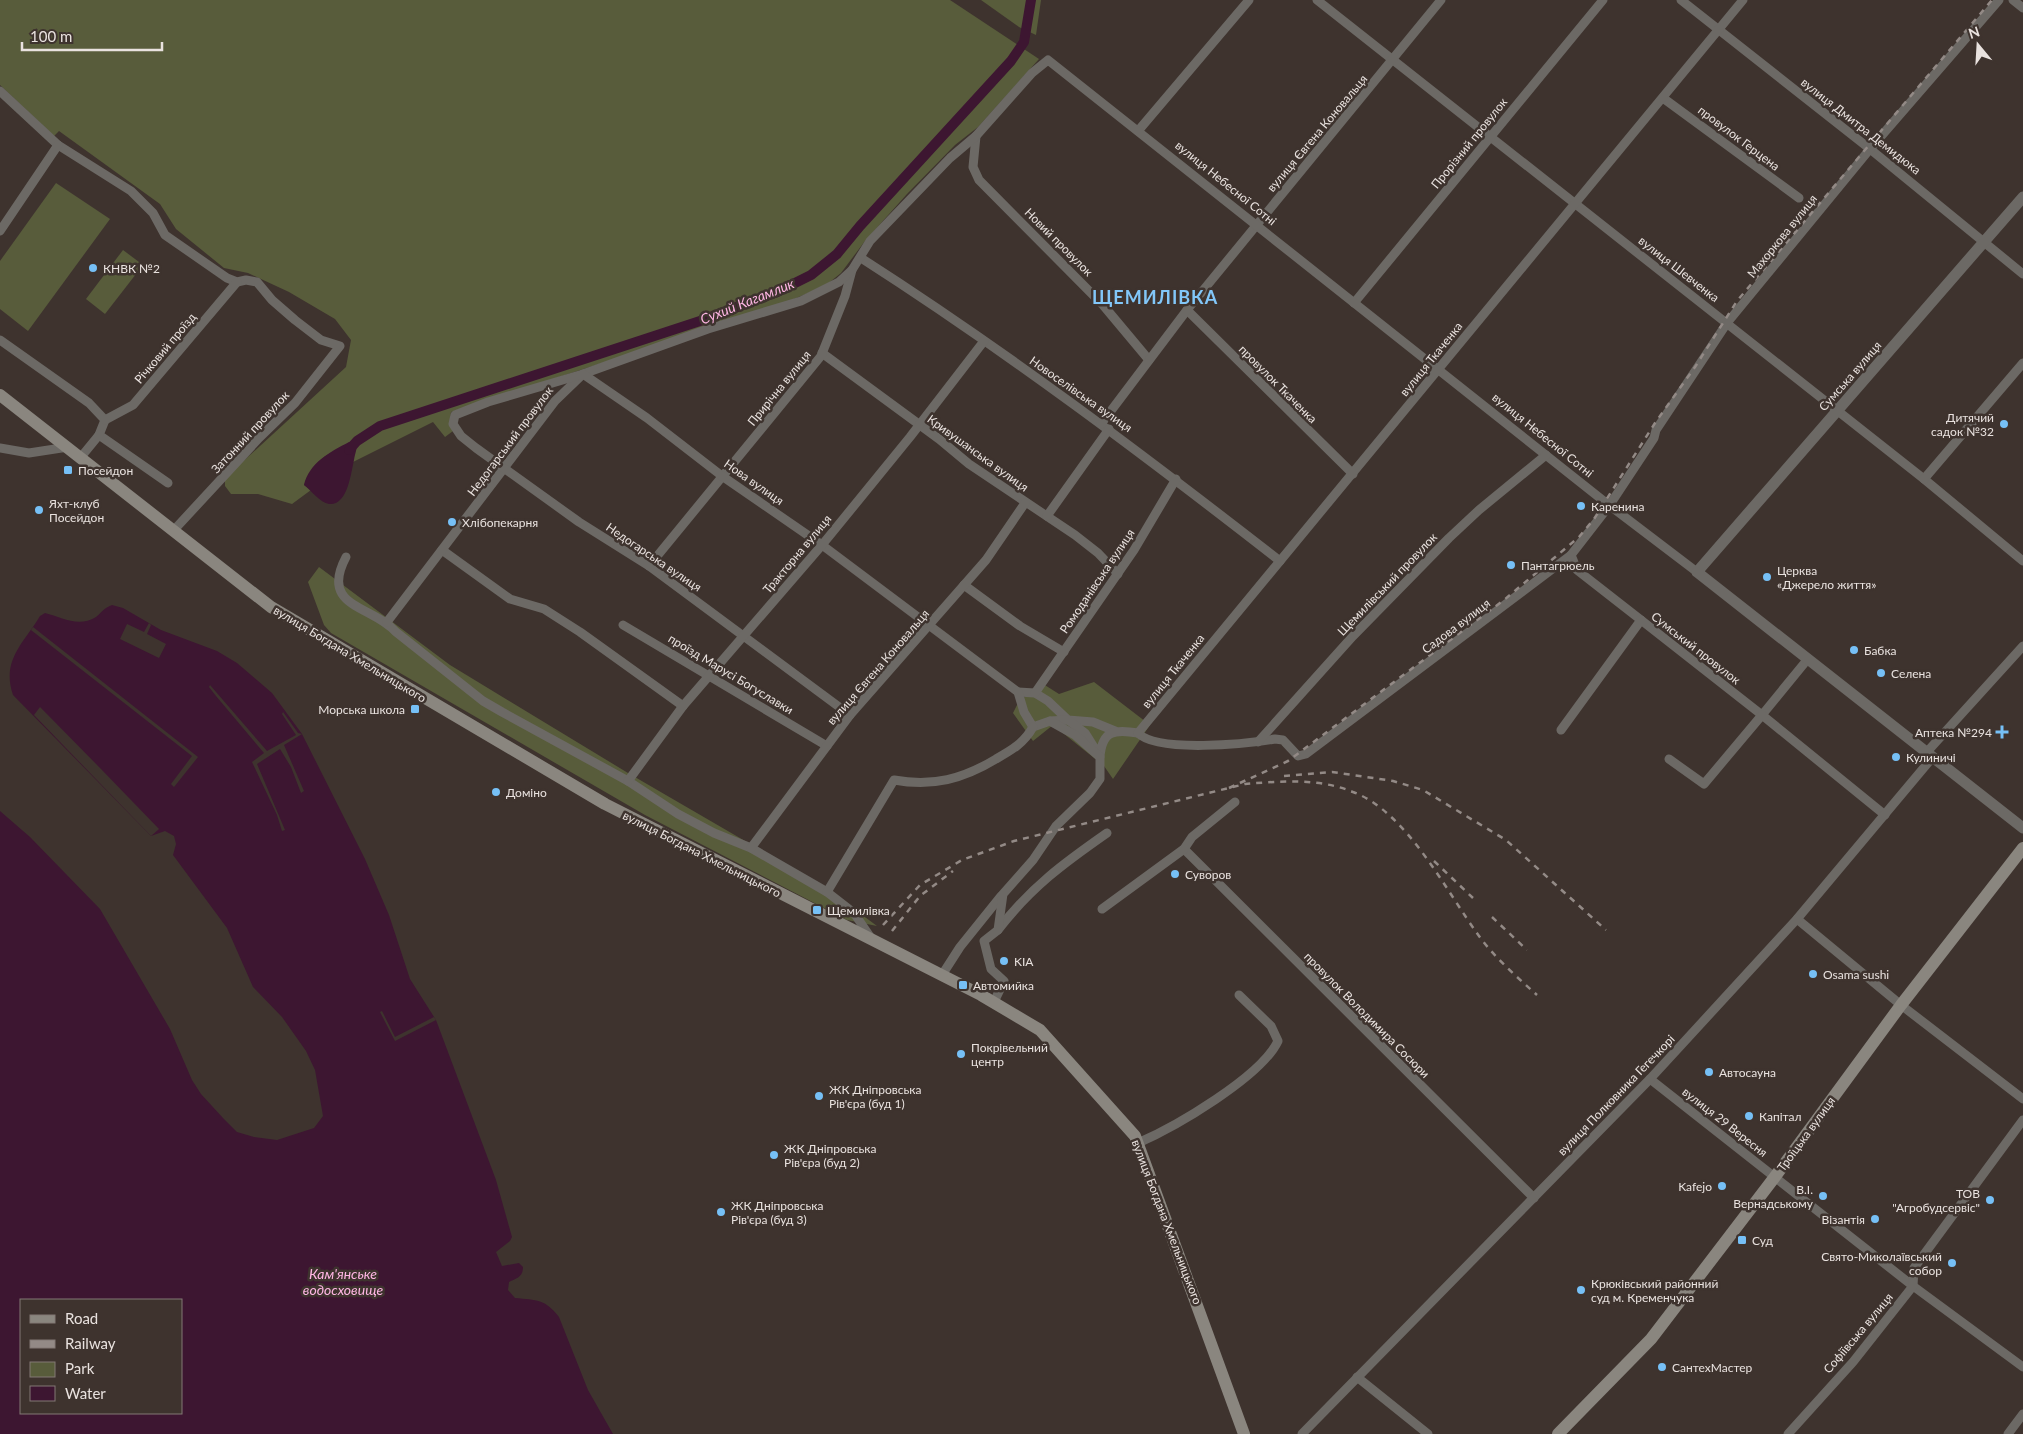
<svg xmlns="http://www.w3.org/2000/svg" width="2023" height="1434" viewBox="0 0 2023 1434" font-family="Lato,sans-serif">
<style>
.green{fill:#585c3b}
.water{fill:#3d1631;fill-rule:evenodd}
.pier{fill:#3e332e}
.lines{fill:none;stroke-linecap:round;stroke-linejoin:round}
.canal{stroke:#3d1631;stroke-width:10}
.minor{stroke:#6c6965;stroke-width:9}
.tertiary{stroke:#6c6965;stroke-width:11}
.secondary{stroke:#8a867f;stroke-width:12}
.rail{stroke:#938a86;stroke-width:2.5;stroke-dasharray:6 6;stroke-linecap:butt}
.poi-dot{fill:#76c0f6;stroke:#3e332e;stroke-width:2}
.labels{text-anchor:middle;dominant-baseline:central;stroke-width:5;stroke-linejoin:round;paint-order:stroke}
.street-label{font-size:12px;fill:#e9e2df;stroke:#3e332e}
.poi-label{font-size:12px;fill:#e9e2df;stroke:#3e332e;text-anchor:start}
.water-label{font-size:14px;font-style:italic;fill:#feb5e3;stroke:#3e332e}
.district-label{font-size:18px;font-weight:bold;letter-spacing:1px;fill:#82c7f9;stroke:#3e332e}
</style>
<rect width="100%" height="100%" fill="#3e332e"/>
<g class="green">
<path d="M 0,0 L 950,0 L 1039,59 L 978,127 L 955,145 L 907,194 L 865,241 L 841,273 L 825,286 L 782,304 L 724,320 L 633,353 L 451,412 L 450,421 L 453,431 L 445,437 L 433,422 L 353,462 L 356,442 C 330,453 316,456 304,485 L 311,490 L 292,504 L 258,494 L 231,494 L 225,486 L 225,478 L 346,367 L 351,340 L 335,319 L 289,292 L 248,273 L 224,268 L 176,229 L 160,204 L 59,131 L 54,136 L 0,85 Z"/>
<path d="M 981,0 L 1041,0 L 1036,35 L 1019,27 Z"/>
<path d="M 56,183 L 110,219 L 28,331 L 0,309 L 0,261 Z"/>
<path d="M 123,250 L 143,265 L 105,314 L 86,299 Z"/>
<path d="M 319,567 L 450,665 L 628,773 L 826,888 L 877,926 L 847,920 L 645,815 L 331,633 L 324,625 L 308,582 Z"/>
<path d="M 1040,682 L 1059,694 L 1094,682 L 1150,725 L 1113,779 L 1104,766 L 1053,725 L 1033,741 L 1013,713 L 1018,703 Z"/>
</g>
<g class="water">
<path d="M 349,442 L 356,441 C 358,448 355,453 354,460 C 351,472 348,506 329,504 C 320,503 311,490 304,485 C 309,463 330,452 349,442 Z"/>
<path d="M 112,605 L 123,608 L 161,630 L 217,651 L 237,663 L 272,693 L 302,734 L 365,859 L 389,915 L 410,979 L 436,1020 L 496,1180 L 512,1237 L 510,1241 L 496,1252 L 502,1266 L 519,1263 L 523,1267 C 523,1277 517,1278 509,1282 L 508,1290 L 515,1298 C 537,1300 545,1299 559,1317 L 588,1390 L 613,1434 L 0,1434 L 0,811 L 30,837 L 100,909 L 170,1029 L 192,1080 L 201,1094 L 223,1118 L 237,1132 L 254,1137 L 277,1140 L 314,1128 L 323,1116 L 315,1070 L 306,1051 L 282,1017 L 253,987 L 227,928 L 173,855 L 176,844 L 174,836 L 165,831 L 151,836 L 13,695 C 1,660 24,643 40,616 L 45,613 C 62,617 78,628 96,617 C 102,612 104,608 112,605 ZM 21,1300 L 181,1300 L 181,1413 L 21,1413 Z"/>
</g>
<g class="pier">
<path d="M 149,623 L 151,625 L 147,634 L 166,644 L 159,658 L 120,639 L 127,624 L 144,632 Z"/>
<path d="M 33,627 L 198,757 L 174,787 L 171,784 L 192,756 L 31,630 Z"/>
<path d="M 210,685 L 267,751 L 296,735 L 282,714 L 283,712 L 298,733 L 302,734 L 284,745 L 304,791 L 301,793 L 291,767 L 280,749 L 257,764 L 285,830 L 282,831 L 277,815 L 252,762 L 264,753 L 216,696 L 209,687 Z"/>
<path d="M 40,707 L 100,768 L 159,829 L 151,836 L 34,715 Z"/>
<path d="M 382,1011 L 395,1037 L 434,1017 L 436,1020 L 395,1041 L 380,1012 Z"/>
</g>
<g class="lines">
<path class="canal" d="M 349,450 L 357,441 L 380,426 L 700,321 L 777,292 L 811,275 L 837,254 L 860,226 L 1011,61 L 1024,42 L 1031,0"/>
<g class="minor">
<path d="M 1317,0 L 1924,479 L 2023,561"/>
<path d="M 1681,0 L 1870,149 L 2023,274"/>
<path d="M 2013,0 L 2023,8"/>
<path d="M 0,91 L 58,145 L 131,191 L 153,213 L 165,235 L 227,278 L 237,282 L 246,280 L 257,282 L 272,300 L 295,320 L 321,340 L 340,346 L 295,403 L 259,438 L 174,530"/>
<path d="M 1663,98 L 1799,198"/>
<path d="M 1138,131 L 1249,0"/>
<path d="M 976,136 L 973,167 L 979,180 L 1103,305 L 1149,360"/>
<path d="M 0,231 L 58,145"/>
<path d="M 861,258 C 1006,351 1144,455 1280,561"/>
<path d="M 1354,303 L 1603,0"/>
<path d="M 1187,310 L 1353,474"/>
<path d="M 0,340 L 89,403 L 105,420 L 99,435 L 168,483"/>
<path d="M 822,353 L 939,439 L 969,464 L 1075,535 L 1098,553 L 1118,574"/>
<path d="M 105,420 L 133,405 L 237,282"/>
<path d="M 1101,424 L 1187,310 L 1441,0"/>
<path d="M 0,448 L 29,453 L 68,447"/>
<path d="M 81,457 L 99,435"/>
<path d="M 1924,479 L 2023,363"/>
<path d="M 1047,516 L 1109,429"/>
<path d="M 442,550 L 510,599 L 544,609 L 580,632 L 683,706"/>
<path d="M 1571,555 L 1577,570 L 1641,620"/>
<path d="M 346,557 C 319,608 372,605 396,632 L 483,701 L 502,712 L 628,781 L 678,814 L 714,833 L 751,848 L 827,892 L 854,913 L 871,938"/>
<path d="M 649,566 L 821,356 L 845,296 L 852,270 L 870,241 L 950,158 L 976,136 L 1032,73 L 1048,60 L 1605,502 L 1697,572"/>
<path d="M 964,585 L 1020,626 L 1064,652"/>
<path d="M 387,622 L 555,401 L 583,374 L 708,329 L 801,301 L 839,282 L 852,270"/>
<path d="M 623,625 L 827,746"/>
<path d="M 1018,692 L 1035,693 L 1048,701 L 1068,720 L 1093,722 L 1115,731"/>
<path d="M 1035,693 L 1134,550 L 1176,479"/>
<path d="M 850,715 L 649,566 L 579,522 L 476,448 L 461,436 L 453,424 L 455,415 L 488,402 L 583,374 L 647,418 L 722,476 L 822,545 L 1018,692 L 1024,712 L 1033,727 L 1050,721 L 1068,720 L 1085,733 L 1100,757 C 1102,730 1115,729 1138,733"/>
<path d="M 1561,730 L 1641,620 L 1762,715 L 1807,660"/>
<path d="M 1138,733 C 1157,753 1247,744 1275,739 L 1283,740 L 1298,756 L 1306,754 L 1571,555 L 1609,506 L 1654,438 L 1656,430 L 1727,323 L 1870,149 L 1999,0"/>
<path d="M 1138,733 L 1743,0"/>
<path d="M 1258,742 L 1353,636 L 1449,538 L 1479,510 L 1546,455"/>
<path d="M 1926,753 L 2023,646"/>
<path d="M 1669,759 L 1704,784 L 1762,715 L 1885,815"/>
<path d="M 628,781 L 683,706 L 822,545 L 910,437 L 984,341"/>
<path d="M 751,848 L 850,715 L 986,560 L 1025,503"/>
<path d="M 1184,849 L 1534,1198"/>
<path d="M 827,892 L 894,780 C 933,787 963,779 996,759 C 1012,750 1024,743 1033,727"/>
<path d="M 1102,909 L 1184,849 L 1192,837 L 1235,802"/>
<path d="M 1797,919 L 1901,1005 L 2023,1099"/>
<path d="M 998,930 C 1031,887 1064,863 1107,833"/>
<path d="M 942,975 L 960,947 L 1001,896"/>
<path d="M 994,1002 L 1004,981 L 991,969 L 984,941 L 998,930 L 1003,894 L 1033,860 L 1056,826 L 1090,793 L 1100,779 L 1100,757 L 1075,735 L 1050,721"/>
<path d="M 1650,1079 L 1913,1286 L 2023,1367"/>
<path d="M 1138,1143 C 1175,1127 1261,1077 1278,1041 L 1271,1026 L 1239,995"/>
<path d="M 1357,1377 L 1428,1434"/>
<path d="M 1302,1434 L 1650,1079 L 1797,919 L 1932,758"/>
<path d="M 1788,1434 L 1853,1362 L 1913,1286 L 1914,1268 L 2023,1120"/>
<path d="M 2008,1434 L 2023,1414"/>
</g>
<path class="tertiary" d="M 2023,197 L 1697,572 L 2023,828"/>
<g class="secondary">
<path d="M 0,395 L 271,607 L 605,804 L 981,995 L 1040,1030 L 1135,1136 L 1244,1434"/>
<path d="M 1558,1434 L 1651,1339 L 1774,1178 L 1901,1005 L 2023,848"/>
</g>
<g class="rail">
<path d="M 1284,776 L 1332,772 L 1393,781 L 1423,790 L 1506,840 L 1606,930"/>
<path d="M 1229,788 L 1288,761 L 1504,600 L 1579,537 L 1594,519 L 1655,423 L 1695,367 L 1737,301 L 1992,0"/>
<path d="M 1434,861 L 1473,898"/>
<path d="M 1492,917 L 1527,950"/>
<path d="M 883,925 L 920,885 L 962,860 L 1014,841 L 1245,784 C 1280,781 1320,778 1353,792 C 1407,812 1446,891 1479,936 C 1495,958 1517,977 1537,995"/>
<path d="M 892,931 L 920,896 L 953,871"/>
</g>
</g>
<g class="poi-dot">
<circle cx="93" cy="268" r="5"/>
<circle cx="2004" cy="424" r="5"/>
<rect x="63" y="465" width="10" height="10" rx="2.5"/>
<circle cx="1581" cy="506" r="5"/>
<circle cx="39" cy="510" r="5"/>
<circle cx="452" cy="522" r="5"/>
<circle cx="1511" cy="565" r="5"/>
<circle cx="1767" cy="577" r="5"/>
<circle cx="1854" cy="650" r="5"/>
<circle cx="1881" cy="673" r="5"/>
<rect x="410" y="704" width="10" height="10" rx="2.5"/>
<path d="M1999.5 724.5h5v5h5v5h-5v5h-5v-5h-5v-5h5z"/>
<circle cx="1896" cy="757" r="5"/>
<circle cx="496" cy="792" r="5"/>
<circle cx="1175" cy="874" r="5"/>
<rect x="812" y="905" width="10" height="10" rx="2.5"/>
<circle cx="1004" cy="961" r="5"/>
<circle cx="1813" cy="974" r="5"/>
<rect x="958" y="980" width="10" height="10" rx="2.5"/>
<circle cx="961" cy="1054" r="5"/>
<circle cx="1709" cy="1072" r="5"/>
<circle cx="819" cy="1096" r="5"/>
<circle cx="1749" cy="1116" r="5"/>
<circle cx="774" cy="1155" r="5"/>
<circle cx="1722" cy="1186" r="5"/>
<circle cx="1823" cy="1196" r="5"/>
<circle cx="1990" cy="1200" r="5"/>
<circle cx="721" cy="1212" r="5"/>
<circle cx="1875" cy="1219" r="5"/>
<rect x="1737" y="1235" width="10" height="10" rx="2.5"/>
<circle cx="1952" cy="1263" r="5"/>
<circle cx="1581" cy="1290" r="5"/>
<circle cx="1662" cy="1367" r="5"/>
</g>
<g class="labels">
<g class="street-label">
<text transform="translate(1861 126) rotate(38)">вулиця Дмитра Демидюка</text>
<text transform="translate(1317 133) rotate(-50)">вулиця Євгена Коновальця</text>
<text transform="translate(1739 138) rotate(37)">провулок Герцена</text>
<text transform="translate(1469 143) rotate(-51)">Прорізний провулок</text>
<text transform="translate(1226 183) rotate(39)">вулиця Небесної Сотні</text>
<text transform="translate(1782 236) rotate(-51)">Махоркова вулиця</text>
<text transform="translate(1059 242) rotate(45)">Новий провулок</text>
<text transform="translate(1679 269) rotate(38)">вулиця Шевченка</text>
<text transform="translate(165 348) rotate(-50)">Річковий проїзд</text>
<text transform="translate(1431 359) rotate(-51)">вулиця Ткаченка</text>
<text transform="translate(1850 376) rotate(-49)">Сумська вулиця</text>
<text transform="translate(1278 384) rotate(45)">провулок Ткаченка</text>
<text transform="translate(779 388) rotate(-51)">Прирічна вулиця</text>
<text transform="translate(1081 394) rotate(35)">Новоселівська вулиця</text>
<text transform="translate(250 432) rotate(-47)">Затонний провулок</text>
<text transform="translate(1543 435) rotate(39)">вулиця Небесної Сотні</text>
<text transform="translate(510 441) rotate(-53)">Недогарський провулок</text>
<text transform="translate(978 453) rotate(36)">Кривушанська вулиця</text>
<text transform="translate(754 482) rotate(35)">Нова вулиця</text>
<text transform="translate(797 554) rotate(-50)">Тракторна вулиця</text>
<text transform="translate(654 557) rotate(34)">Недогарська вулиця</text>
<text transform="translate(1097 581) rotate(-56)">Ромоданівська вулиця</text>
<text transform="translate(1387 584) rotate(-46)">Щемилівський провулок</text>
<text transform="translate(1456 626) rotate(-37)">Садова вулиця</text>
<text transform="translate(1696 648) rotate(38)">Сумський провулок</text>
<text transform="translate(350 654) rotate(31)">вулиця Богдана Хмельницького</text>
<text transform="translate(878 667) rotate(-49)">вулиця Євгена Коновальця</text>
<text transform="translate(1173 671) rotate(-51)">вулиця Ткаченка</text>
<text transform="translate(731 674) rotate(31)">проїзд Марусі Богуславки</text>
<text transform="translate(702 854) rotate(27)">вулиця Богдана Хмельницького</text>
<text transform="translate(1367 1015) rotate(45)">провулок Володимира Сосюри</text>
<text transform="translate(1616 1095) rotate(-46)">вулиця Полковника Гегечкорі</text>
<text transform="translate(1725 1122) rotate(38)">вулиця 29 Вересня</text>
<text transform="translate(1806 1134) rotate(-54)">Троїцька вулиця</text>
<text transform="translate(1167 1222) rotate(69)">вулиця Богдана Хмельницького</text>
<text transform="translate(1858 1333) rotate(-50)">Софіївська вулиця</text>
</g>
<g class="poi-label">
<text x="103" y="268">КНВК №2</text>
<text x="1994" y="417" text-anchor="end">Дитячий<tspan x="1994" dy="14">садок №32</tspan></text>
<text x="78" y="470">Посейдон</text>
<text x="49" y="503">Яхт-клуб<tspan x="49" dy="14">Посейдон</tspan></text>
<text x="1591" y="506">Каренина</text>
<text x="462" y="522">Хлібопекарня</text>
<text x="1521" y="565">Пантагрюель</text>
<text x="1777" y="570">Церква<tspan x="1777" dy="14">«Джерело життя»</tspan></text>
<text x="1864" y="650">Бабка</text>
<text x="1891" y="673">Селена</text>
<text x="405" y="709" text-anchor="end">Морська школа</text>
<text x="1992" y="732" text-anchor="end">Аптека №294</text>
<text x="1906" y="757">Кулиничі</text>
<text x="506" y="792">Доміно</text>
<text x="1185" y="874">Суворов</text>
<text x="827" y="910">Щемилівка</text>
<text x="1014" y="961">KIA</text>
<text x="1823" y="974">Osama sushi</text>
<text x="973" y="985">Автомийка</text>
<text x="971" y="1047">Покрівельний<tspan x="971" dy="14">центр</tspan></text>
<text x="1719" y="1072">Автосауна</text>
<text x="829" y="1089">ЖК Дніпровська<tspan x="829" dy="14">Рів'єра (буд 1)</tspan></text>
<text x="1759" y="1116">Капітал</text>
<text x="784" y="1148">ЖК Дніпровська<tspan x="784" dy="14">Рів'єра (буд 2)</tspan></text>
<text x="1712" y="1186" text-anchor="end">Kafejo</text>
<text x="1813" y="1189" text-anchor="end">В.І.<tspan x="1813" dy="14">Вернадському</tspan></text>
<text x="1980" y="1193" text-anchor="end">ТОВ<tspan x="1980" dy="14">"Агробудсервіс"</tspan></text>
<text x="731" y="1205">ЖК Дніпровська<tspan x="731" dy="14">Рів'єра (буд 3)</tspan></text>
<text x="1865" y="1219" text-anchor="end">Візантія</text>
<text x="1752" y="1240">Суд</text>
<text x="1942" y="1256" text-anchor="end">Свято-Миколаївський<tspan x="1942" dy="14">собор</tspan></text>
<text x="1591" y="1283">Крюківський районний<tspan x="1591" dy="14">суд м. Кременчука</tspan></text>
<text x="1672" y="1367">СантехМастер</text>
</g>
<g class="water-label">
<text transform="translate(747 301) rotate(-22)">Сухий Кагамлик</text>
<text x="343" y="1273">Кам'янське<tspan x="343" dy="16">водосховище</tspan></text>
</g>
<g class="district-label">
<text x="1155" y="297">ЩЕМИЛІВКА</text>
</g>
</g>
<rect x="20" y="1299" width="162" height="115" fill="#3e332e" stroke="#827975"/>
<rect x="30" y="1315" width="25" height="8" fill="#8a867f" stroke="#827975"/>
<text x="65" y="1324" font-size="15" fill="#e9e2df">Road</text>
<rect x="30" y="1340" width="25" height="8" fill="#938a86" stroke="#827975"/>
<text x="65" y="1349" font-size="15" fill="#e9e2df">Railway</text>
<rect x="30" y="1362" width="25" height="15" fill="#585c3b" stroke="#827975"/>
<text x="65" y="1374" font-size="15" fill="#e9e2df">Park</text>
<rect x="30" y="1386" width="25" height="15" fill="#3d1631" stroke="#827975"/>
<text x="65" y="1399" font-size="15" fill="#e9e2df">Water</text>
<g transform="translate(1978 45) rotate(342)" stroke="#3e332e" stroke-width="4" paint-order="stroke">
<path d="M0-4L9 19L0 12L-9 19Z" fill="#e9e2df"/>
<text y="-8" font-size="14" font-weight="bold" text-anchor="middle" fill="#e9e2df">N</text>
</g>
<path d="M22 42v8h140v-8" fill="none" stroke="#e9e2df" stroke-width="2.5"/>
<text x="30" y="42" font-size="15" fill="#e9e2df" stroke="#3e332e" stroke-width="4" paint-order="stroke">100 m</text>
</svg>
